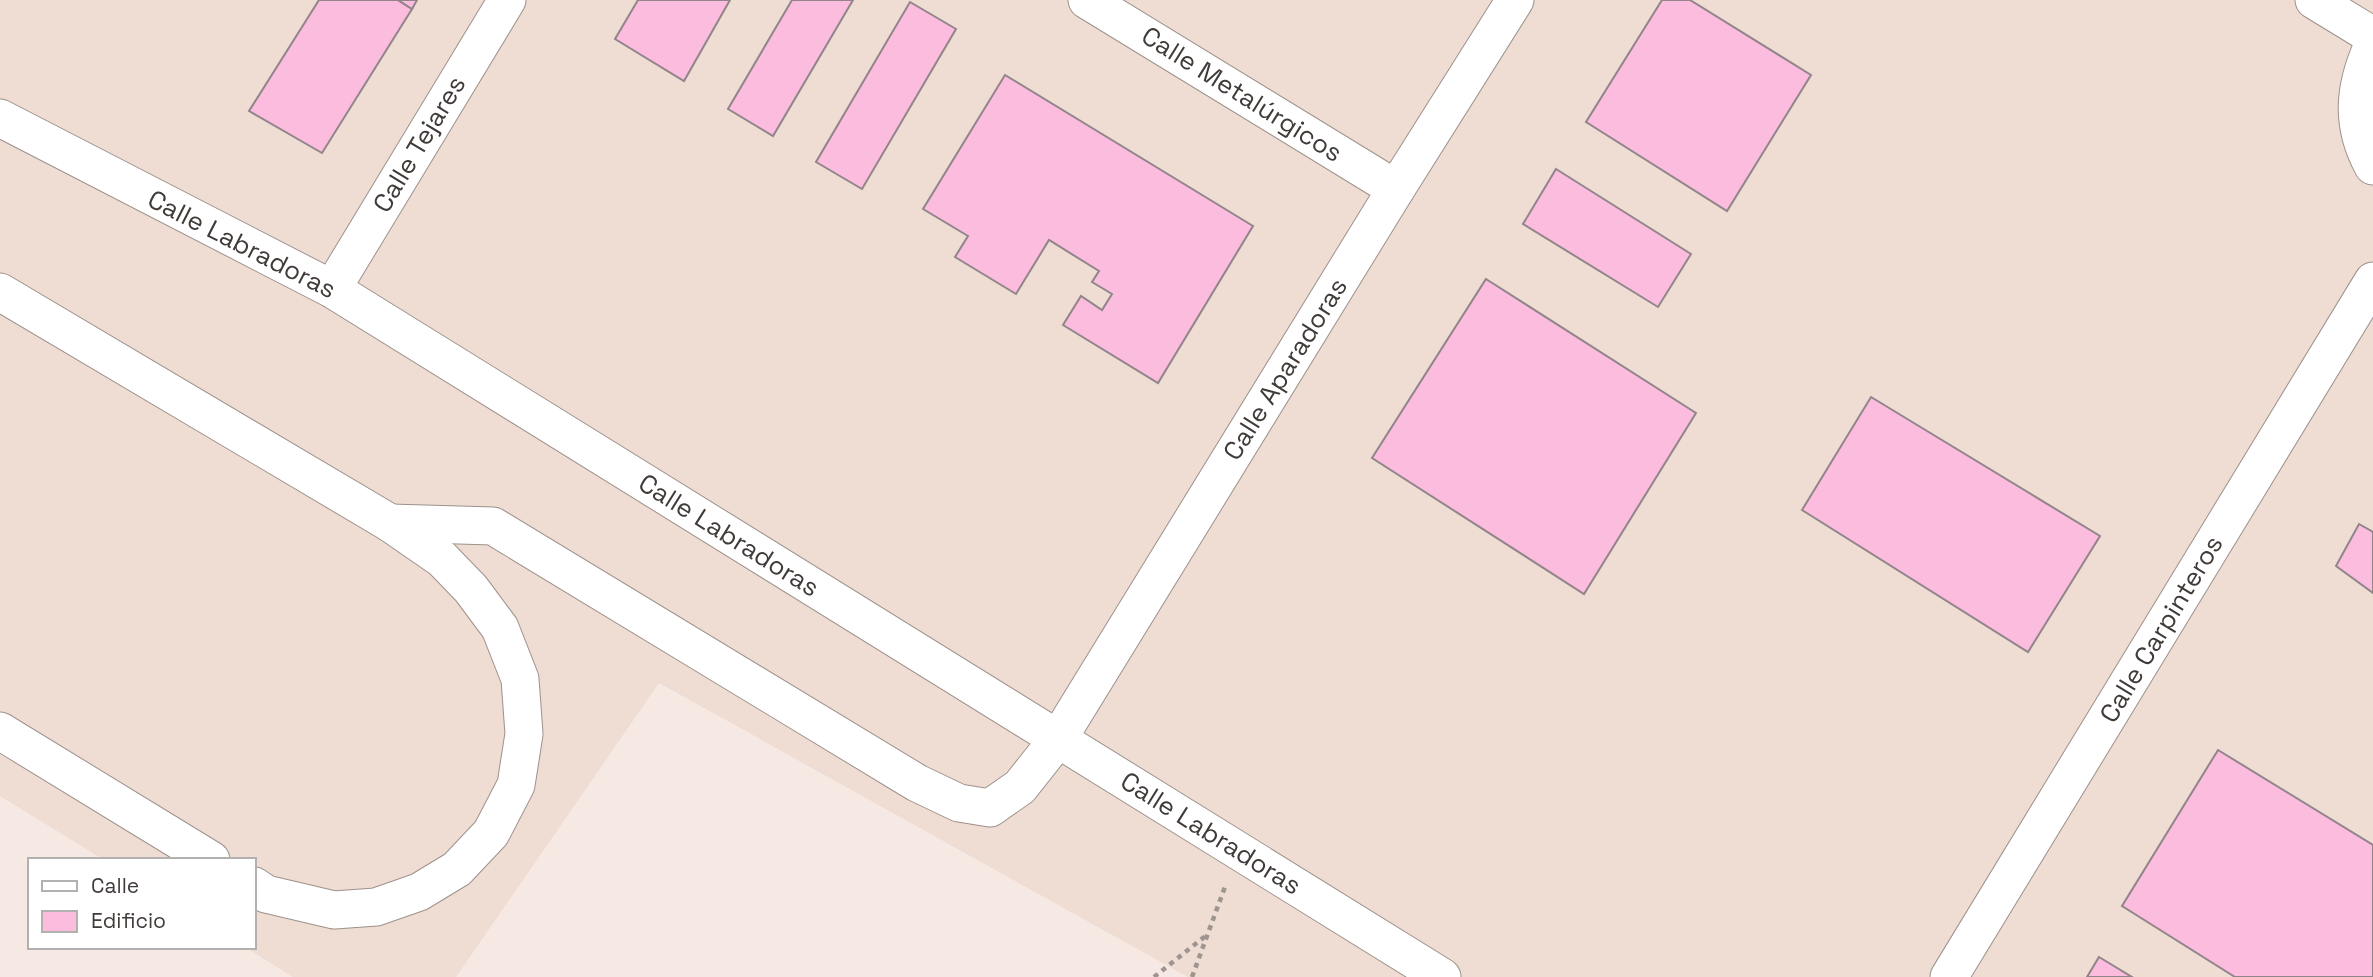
<svg xmlns="http://www.w3.org/2000/svg" width="2373" height="977" viewBox="0 0 2373 977" font-family="'Space Grotesk',sans-serif">
<style>
.built{fill:#efdcd2}
.building{fill:#fbbcdd;stroke:#91858b;stroke-width:2}
.lines{fill:none;stroke-linecap:round;stroke-linejoin:round}
.minor-casing{stroke:#9d928c;stroke-width:39}
.path{stroke:#9e9591;stroke-width:4.5;stroke-dasharray:5 5;stroke-linecap:butt}
.minor{stroke:#fff;stroke-width:37}
.labels{text-anchor:middle;dominant-baseline:central;stroke-width:6;stroke-linejoin:round;paint-order:stroke}
.street-label{font-size:26px;fill:#403b39;stroke:#fff}
</style>
<rect width="100%" height="100%" fill="#f6e9e3"/>
<path class="built" d="M 0,0 L 2373,0 L 2373,977 L 1188,977 L 659,683 L 456,977 L 293,977 L 245,947 L 254,947 L 254,860 L 104,860 L 0,796 Z"/>
<g class="building">
<path d="M 319,0 L 398,0 L 412,9 L 322,153 L 249,111 Z"/>
<path d="M 398,0 L 417,0 L 412,9 Z"/>
<path d="M 638,0 L 730,0 L 684,81 L 615,39 Z"/>
<path d="M 792,0 L 853,0 L 773,136 L 728,109 Z"/>
<path d="M 1662,0 L 1690,0 L 1811,75 L 1727,211 L 1586,122 Z"/>
<path d="M 910,2 L 956,29 L 862,189 L 816,162 Z"/>
<path d="M 1005,75 L 1253,226 L 1158,383 L 1063,325 L 1081,296 L 1102,310 L 1112,294 L 1092,282 L 1099,271 L 1049,240 L 1016,294 L 955,257 L 968,236 L 923,209 Z"/>
<path d="M 1556,169 L 1691,254 L 1658,307 L 1523,224 Z"/>
<path d="M 1486,279 L 1696,413 L 1584,594 L 1372,458 Z"/>
<path d="M 1871,397 L 2100,536 L 2028,652 L 1802,510 Z"/>
<path d="M 2359,524 L 2373,532 L 2373,593 L 2336,566 Z"/>
<path d="M 2218,750 L 2373,845 L 2373,977 L 2235,977 L 2122,906 Z"/>
<path d="M 2099,957 L 2132,977 L 2087,977 Z"/>
</g>
<g class="lines">
<defs>
<g id="minor">
<path d="M 1087,0 L 1396,189"/>
<path d="M 2314,0 L 2373,36"/>
<path d="M 2373,45 C 2354,87 2350,124 2373,166"/>
<path d="M 0,118 L 332,289 L 1442,977"/>
<path d="M 332,289 L 507,0"/>
<path d="M 0,292 L 390,523 L 442,559 L 471,589 L 500,628 L 520,679 L 524,734 L 516,785 L 491,833 L 457,869 L 419,892 L 376,907 L 334,910 L 266,894 L 254,886"/>
<path d="M 390,523 L 493,526 L 917,783 L 959,803 L 990,808 L 1020,787 L 1058,739 L 1396,189 L 1515,0"/>
<path d="M 0,731 L 211,860"/>
<path d="M 1949,977 L 2373,281"/>
</g>
</defs>
<use href="#minor" class="minor-casing"/>
<g class="path">
<path d="M 1154,977 L 1208,934"/>
<path d="M 1192,977 L 1226,884"/>
</g>
<use href="#minor" class="minor"/>
</g>
<g class="labels">
<g class="street-label">
<text transform="translate(1242 94) rotate(32)">Calle Metalúrgicos</text>
<text transform="translate(419 144) rotate(-59)">Calle Tejares</text>
<text transform="translate(242 244) rotate(27)">Calle Labradoras</text>
<text transform="translate(1285 369) rotate(-58)">Calle Aparadoras</text>
<text transform="translate(729 535) rotate(32)">Calle Labradoras</text>
<text transform="translate(2161 629) rotate(-59)">Calle Carpinteros</text>
<text transform="translate(1211 833) rotate(32)">Calle Labradoras</text>
</g>
</g>
<rect x="28" y="858" width="228" height="91" fill="#ffffff" stroke="#b3b1b0" stroke-width="2"/>
<rect x="42" y="881" width="35" height="10" fill="#ffffff" stroke="#b3b1b0" stroke-width="2"/>
<text x="91" y="893" font-size="21" fill="#403b39">Calle</text>
<rect x="42" y="911" width="35" height="21" fill="#fbbcdd" stroke="#b3b1b0" stroke-width="2"/>
<text x="91" y="928" font-size="21" fill="#403b39">Edificio</text>
</svg>
